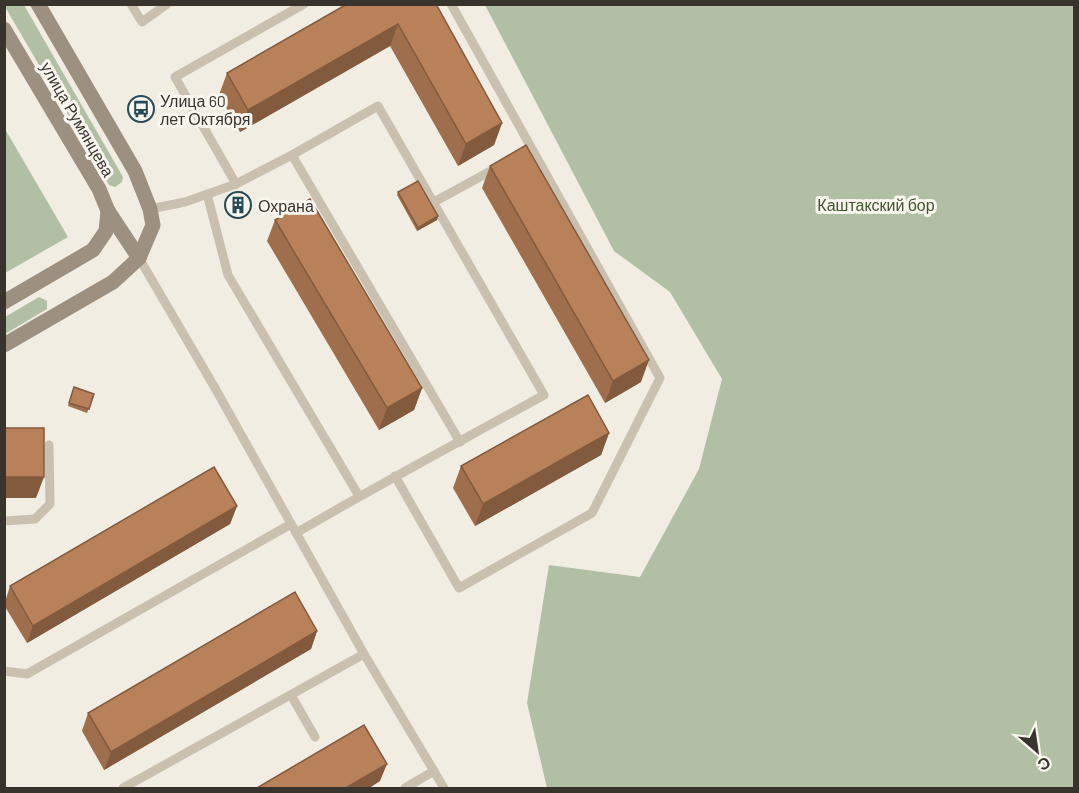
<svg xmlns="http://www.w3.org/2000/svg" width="1079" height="793" viewBox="0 0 1079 793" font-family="Barlow,sans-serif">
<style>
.green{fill:#b1bfa4}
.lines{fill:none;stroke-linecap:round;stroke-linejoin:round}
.service{stroke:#c9c0af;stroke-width:9}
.secondary{stroke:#9c9081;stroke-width:15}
.wall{fill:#9f6f4d}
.shaded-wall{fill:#825a3e}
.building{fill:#b98159;stroke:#825a3e;stroke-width:1.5}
.labels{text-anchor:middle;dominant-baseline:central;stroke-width:6;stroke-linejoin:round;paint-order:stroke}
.poi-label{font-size:16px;fill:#39332d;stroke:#f9f6ef;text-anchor:start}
.street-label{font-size:16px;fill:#39332d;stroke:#f9f6ef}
.park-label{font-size:16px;fill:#425433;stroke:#f9f6ef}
</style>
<rect width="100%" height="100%" fill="#f2ede3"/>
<g class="green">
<path d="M 4,5 L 24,5 L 123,177 L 122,182 L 115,187 L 109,185 Z"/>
<path d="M 485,5 L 1074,5 L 1074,788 L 547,788 L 527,703 L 549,565 L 640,577 L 699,469 L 722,379 L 670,292 L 614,251 Z"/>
<path d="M 5,129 L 68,237 L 5,273 L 4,273 Z"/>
<path d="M 39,297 L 47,301 L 47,309 L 5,334 L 5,317 Z"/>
</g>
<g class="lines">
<g class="service">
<path d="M 131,4 L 142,22 L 167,4"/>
<path d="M 292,155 L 460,442"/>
<path d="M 236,184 L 175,77 L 304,4"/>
<path d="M 207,194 L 228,275 L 359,496"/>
<path d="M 434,202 L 498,167"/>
<path d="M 150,209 L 185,202 L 236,184 L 292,155 L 378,106 L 544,395 C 461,441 378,485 296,533"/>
<path d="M 139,258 L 215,388 L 364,654 L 444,788"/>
<path d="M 395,476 L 459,588 L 592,513 L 660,378 L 451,4"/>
<path d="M 4,521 L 35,519 L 50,504 L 49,445"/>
<path d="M 4,671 L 27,674 L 291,524"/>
<path d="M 291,695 L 315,737"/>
<path d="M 123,788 L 364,654"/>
<path d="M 405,788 L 434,771"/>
</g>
<g class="secondary">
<path d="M 4,29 L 99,189 L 108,211 L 106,231 L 93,250 L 4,302"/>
<path d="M 108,211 L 139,258"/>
<path d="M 4,345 L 113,282 L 139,258 L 153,225 L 150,209 L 135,171 L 38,4"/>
</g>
</g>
<g class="wall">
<path d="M 436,4 L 502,123 L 494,145 L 458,166 L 390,46 L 240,132 L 219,95 L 227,73 Z"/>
<path d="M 490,166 L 641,382 L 605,403 L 482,188 Z"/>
<path d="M 398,192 L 438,216 L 437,220 L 417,231 L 397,195 Z"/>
<path d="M 230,198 L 247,209 L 235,215 L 229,202 Z"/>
<path d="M 275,220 L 422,388 L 414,410 L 379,430 L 267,241 Z"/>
<path d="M 74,387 L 94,394 L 87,413 L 68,406 Z"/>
<path d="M 609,433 L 601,455 L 475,526 L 453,488 L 461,466 Z"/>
<path d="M 237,506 L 230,524 L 27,643 L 4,605 L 10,586 Z"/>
<path d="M 317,631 L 311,649 L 104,770 L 82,731 L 88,713 Z"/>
</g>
<g class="shaded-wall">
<path d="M 398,24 L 390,46 L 240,132 L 248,110 Z"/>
<path d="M 502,123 L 494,145 L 458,166 L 466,144 Z"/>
<path d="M 249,205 L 247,209 L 235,215 L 237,211 Z"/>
<path d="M 438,216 L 437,220 L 417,231 L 418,228 Z"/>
<path d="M 649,360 L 641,382 L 605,403 L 613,381 Z"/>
<path d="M 422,388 L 414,410 L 379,430 L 387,408 Z"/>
<path d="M 609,433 L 601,455 L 475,526 L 483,504 Z"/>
<path d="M 4,477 L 44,477 L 36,498 L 4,498 Z"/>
<path d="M 237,506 L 230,524 L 27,643 L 33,626 Z"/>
<path d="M 317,631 L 311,649 L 104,770 L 111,752 Z"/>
<path d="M 387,764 L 380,781 L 368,789 L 344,789 Z"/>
</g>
<g class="building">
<path d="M 347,4 L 436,4 L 502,123 L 466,144 L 398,24 L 248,110 L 227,73 Z"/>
<path d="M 526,145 L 649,360 L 613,381 L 490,166 Z"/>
<path d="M 418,181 L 438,216 L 418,228 L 398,192 Z"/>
<path d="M 242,192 L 249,205 L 237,211 L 230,198 Z"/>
<path d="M 310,199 L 422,388 L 387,408 L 275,220 Z"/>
<path d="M 74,387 L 94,394 L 89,409 L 69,403 Z"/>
<path d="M 588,395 L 609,433 L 483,504 L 461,466 Z"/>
<rect x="4" y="428" width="40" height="49"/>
<path d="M 214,467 L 237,506 L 33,626 L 10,586 Z"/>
<path d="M 295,592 L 317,631 L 111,752 L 88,713 Z"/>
<path d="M 364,725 L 387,764 L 344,789 L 255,789 Z"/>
</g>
<defs>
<symbol id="bus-ring" viewBox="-11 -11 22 22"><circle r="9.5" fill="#f9f6ef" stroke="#264a56" stroke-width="1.5"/><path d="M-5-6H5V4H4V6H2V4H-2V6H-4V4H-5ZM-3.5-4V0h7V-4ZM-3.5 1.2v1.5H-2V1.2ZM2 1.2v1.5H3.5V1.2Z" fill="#264a56"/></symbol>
<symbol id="building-ring" viewBox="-11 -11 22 22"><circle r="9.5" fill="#f9f6ef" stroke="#264a56" stroke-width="1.5"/><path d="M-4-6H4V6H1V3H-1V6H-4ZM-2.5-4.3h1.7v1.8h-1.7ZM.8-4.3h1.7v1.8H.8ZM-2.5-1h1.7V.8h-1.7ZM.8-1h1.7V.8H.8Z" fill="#264a56"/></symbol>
</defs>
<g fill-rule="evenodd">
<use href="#bus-ring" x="126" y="94" width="30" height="30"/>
<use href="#building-ring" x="223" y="190" width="30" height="30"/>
</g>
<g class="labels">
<g class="poi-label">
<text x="160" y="100">Улица 60<tspan x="160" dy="18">лет Октября</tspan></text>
<text x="258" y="205">Охрана</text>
</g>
<g class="street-label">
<text transform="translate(78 119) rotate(60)">улица Румянцева</text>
</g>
<g class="park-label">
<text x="876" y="204">Каштакский бор</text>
</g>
</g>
<rect width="1079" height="793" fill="none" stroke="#39332d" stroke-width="12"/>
<g transform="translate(1037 751) rotate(151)" stroke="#f9f6ef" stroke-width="4.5" paint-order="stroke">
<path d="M0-4.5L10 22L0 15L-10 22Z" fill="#39332d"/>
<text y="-9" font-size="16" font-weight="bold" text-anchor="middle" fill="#39332d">С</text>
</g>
</svg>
